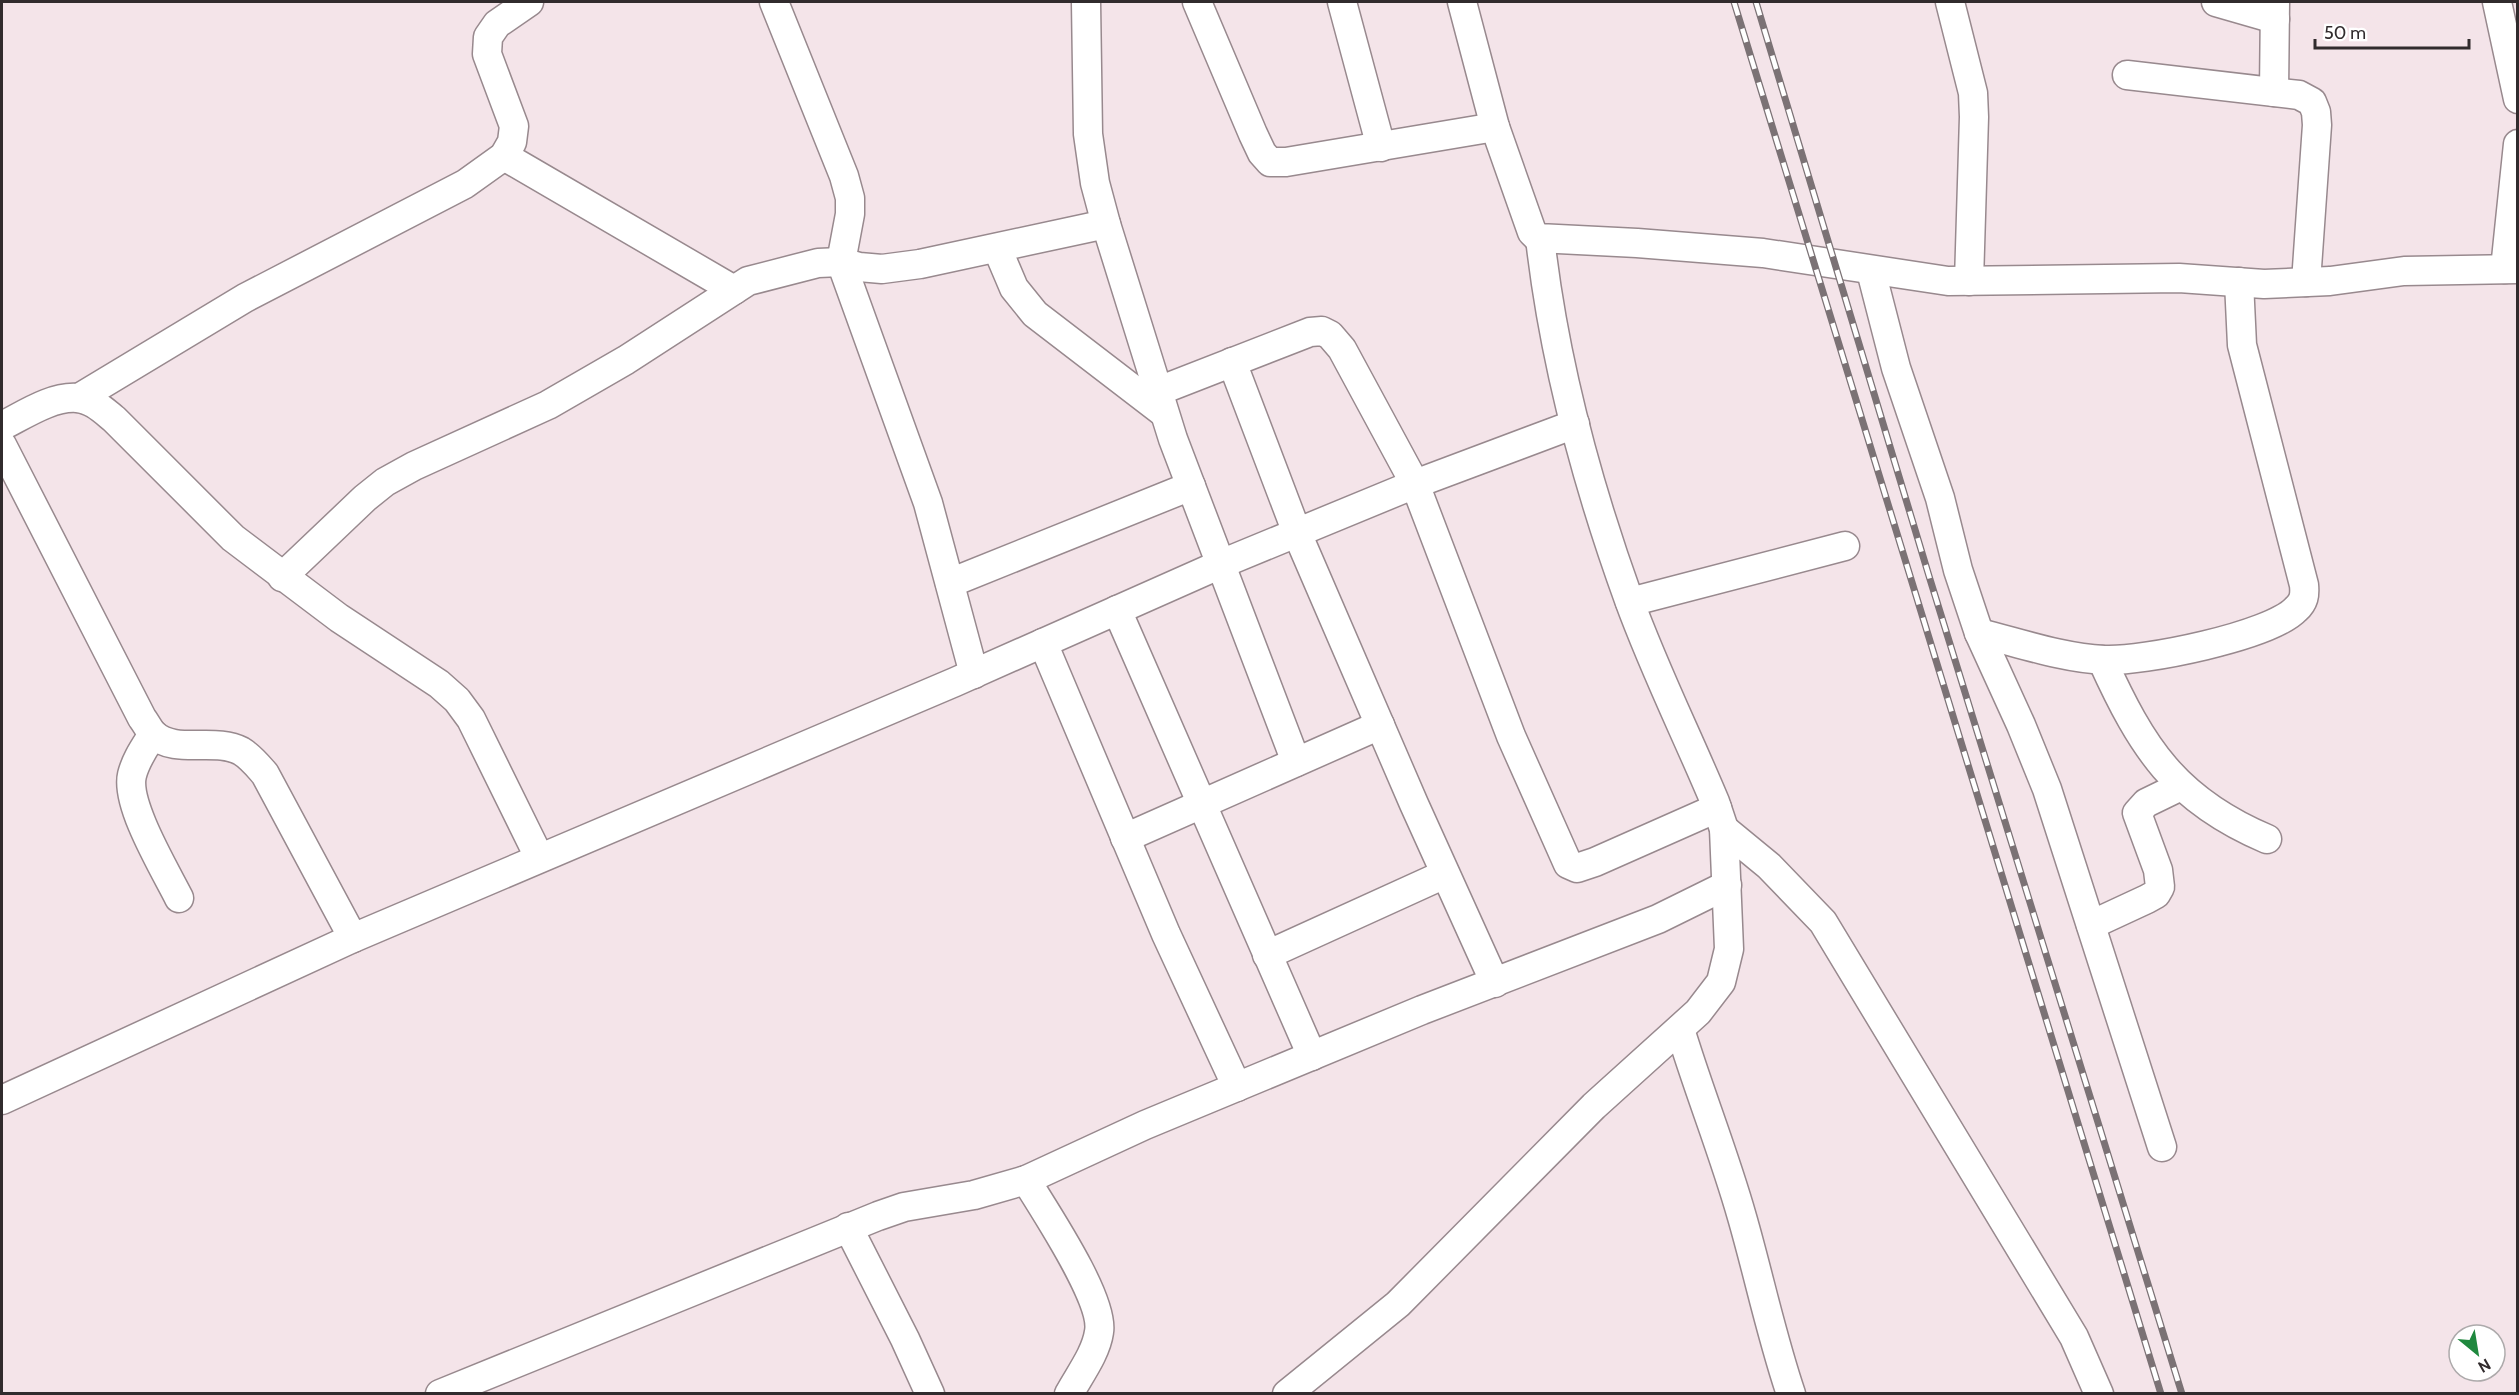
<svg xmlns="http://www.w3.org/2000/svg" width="2519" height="1395" viewBox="0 0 2519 1395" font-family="Cabin,sans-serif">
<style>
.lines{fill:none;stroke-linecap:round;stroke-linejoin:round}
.minor-casing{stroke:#98898e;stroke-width:31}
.minor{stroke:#fff;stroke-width:28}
.rail-casing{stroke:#7b7275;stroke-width:7}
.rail{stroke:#fff;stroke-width:4.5;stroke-dasharray:14;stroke-linecap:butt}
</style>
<rect width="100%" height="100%" fill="#f4e4e9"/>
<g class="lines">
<defs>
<g id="minor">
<path d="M 774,2 L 844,176 L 850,198 L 850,214 L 841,262 L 928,503 L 974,674"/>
<path d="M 1086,2 L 1088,134 L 1095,183 L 1106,224 L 1173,439 L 1296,762"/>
<path d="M 1197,2 L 1253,134 L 1262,153 L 1270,162 L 1286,162 L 1495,127"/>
<path d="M 1342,2 L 1381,147"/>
<path d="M 1462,2 L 1495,127 L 1532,232 L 1538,238 L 1637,243 L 1763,253 L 1948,281 L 2179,278 L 2264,284 L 2330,281 L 2404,271 L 2518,269"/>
<path d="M 1950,2 L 1973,93 L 1974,117 L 1969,281"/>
<path d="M 2216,2 L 2275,19"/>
<path d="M 2497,2 L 2518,99"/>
<path d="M 2127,75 L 2299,95 L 2312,102 L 2316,112 L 2317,125 L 2306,282"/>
<path d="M 2274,92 L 2275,2"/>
<path d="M 504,156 L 734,290"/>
<path d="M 997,248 L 1014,288 L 1035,314 L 1164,413"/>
<path d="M 2505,269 L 2518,144"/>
<path d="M 1871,271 L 1896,368 L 1940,498 L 1958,570 L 1979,633 L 2021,725 L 2047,789 L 2162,1147"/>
<path d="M 1232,362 L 1297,533 L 1414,804 L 1495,983"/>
<path d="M 1156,392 L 1310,332 L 1322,331 L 1330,335 L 1342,349 L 1415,484 L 1511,736 L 1568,864 L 1577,868 L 1595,862 L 1717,808"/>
<path d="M 79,398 L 245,298 L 465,184 L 504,156 L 512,142 L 514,126 L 487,54 L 488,37 L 497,24 L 529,2"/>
<path d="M 2,426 C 24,415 52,396 77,398 C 92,399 104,411 114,419 L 233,538 L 339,618 L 439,684 L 457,700 L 471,719 L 539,857"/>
<path d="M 2,445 L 142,718 C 146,723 149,730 153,734 C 175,755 215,737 241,751 C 251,757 258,766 265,774 L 353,938"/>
<path d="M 282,577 L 365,498 L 385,482 L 414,466 L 548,405 L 626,360 L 748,281 L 818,263 L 841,262 L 859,267 L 882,269 L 920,264 L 1106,224"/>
<path d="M 950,583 L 1191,486"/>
<path d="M 1630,602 L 1845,546"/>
<path d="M 1117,610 L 1312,1056"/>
<path d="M 1979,633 C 2020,643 2062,658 2104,660 C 2142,662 2271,636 2296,609 C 2304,602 2305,595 2304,585 L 2242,345 L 2239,282"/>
<path d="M 1043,643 L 1166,934 L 1237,1087"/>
<path d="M 2102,660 C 2142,748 2175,800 2267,839"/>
<path d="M 153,734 C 145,747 136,759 132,775 C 125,804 165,870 179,898"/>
<path d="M 1724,829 L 1769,866 L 1823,922 L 2074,1337 L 2099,1394"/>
<path d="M 1125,838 L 1380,725"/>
<path d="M 2091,925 L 2147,899 L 2156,894 L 2160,887 L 2158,870 L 2137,813 L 2146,803 L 2181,786"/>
<path d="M 1267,955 L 1445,874"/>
<path d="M 1680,1029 C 1699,1092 1724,1153 1742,1217 C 1759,1276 1771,1335 1791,1394"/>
<path d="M 2,1100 L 353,938 L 955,682 L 1221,564 L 1415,484 L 1575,424"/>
<path d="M 1026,1180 C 1044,1210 1105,1300 1099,1332 C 1096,1353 1080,1374 1069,1394"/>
<path d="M 848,1227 L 905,1339 L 930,1394"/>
<path d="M 440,1394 L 878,1216 L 904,1207 L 974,1195 L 1026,1180 L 1145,1125 L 1422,1010 L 1658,919 L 1727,885"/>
<path d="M 1287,1394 L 1398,1304 L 1594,1106 L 1698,1012 L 1721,982 L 1729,949 L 1724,829 L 1715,802 C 1687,735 1654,669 1629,600 C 1587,484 1554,362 1540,238"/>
</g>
</defs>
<use href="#minor" class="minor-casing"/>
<use href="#minor" class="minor"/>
<defs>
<g id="rail">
<path d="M 1734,2 L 2161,1394"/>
<path d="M 1756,2 L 1929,576 L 2182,1394"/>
</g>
</defs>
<use href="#rail" class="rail-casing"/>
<use href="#rail" class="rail"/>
</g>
<rect width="2519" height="1395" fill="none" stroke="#312b2d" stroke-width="6"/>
<g transform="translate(2477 1353) rotate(150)"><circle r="28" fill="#ffffff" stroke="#adaaab" stroke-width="1.5"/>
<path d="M0-4.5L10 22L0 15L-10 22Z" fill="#1f883e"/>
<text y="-9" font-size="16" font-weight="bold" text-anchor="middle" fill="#312b2d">N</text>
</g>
<path d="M2315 39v9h154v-9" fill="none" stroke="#312b2d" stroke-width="3"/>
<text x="2324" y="39" font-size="18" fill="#312b2d" stroke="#ffffff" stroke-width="4.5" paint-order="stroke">50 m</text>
</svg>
